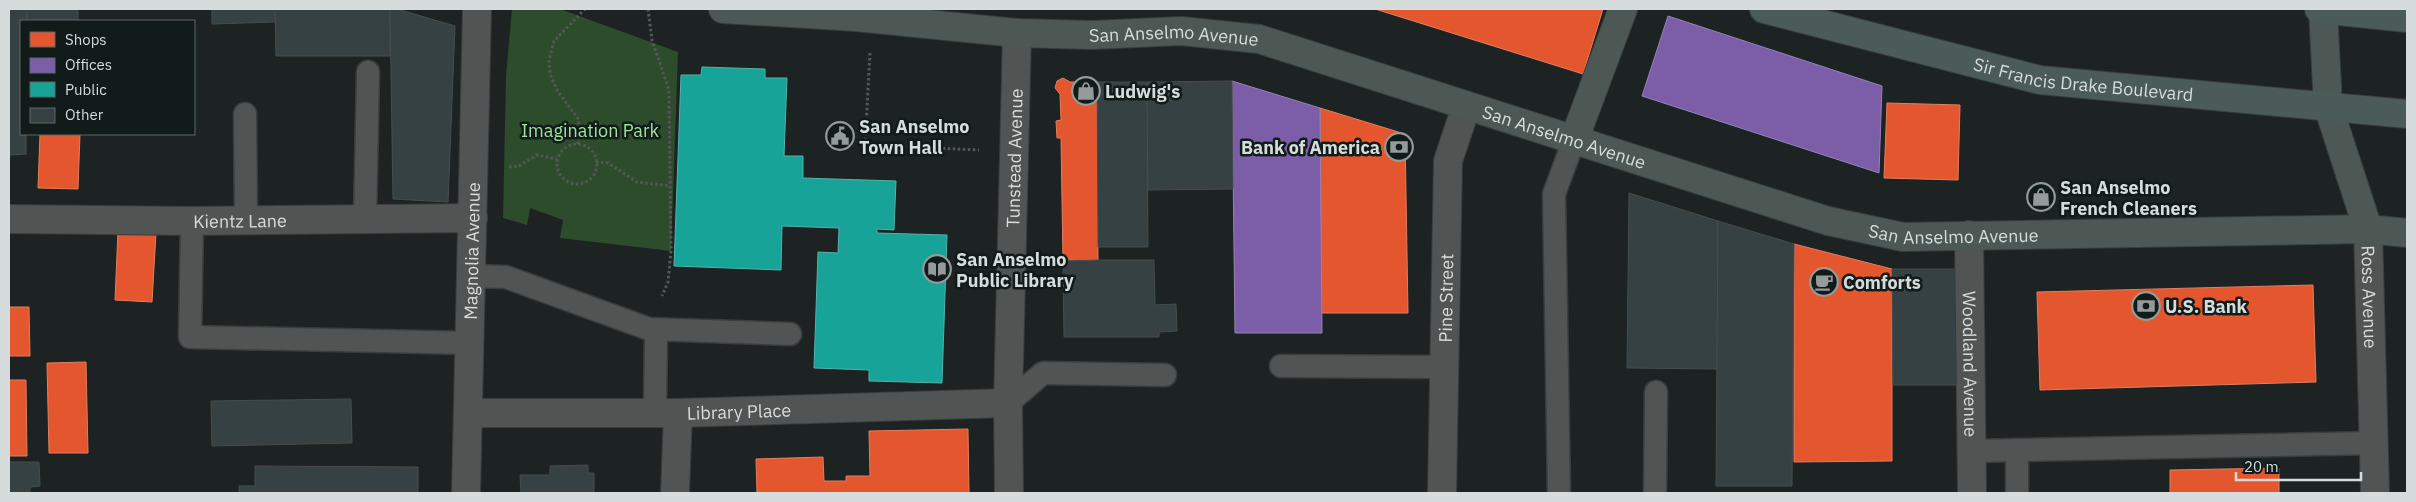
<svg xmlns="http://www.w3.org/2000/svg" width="2416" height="502" viewBox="0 0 2416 502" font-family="'IBM Plex Sans',sans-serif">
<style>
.green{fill:#2c4c2b}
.shops{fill:#e4572e;stroke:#e07f62}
.offices{fill:#7b5ea7;stroke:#9684b7}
.public{fill:#17a398;stroke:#50b4ac}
.building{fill:#354143;stroke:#484c4c}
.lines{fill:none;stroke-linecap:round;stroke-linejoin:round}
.lane-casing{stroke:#383d3d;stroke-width:25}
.street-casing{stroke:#383d3d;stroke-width:30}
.secondary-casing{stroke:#383d3d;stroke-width:30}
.primary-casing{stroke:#383d3d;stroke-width:30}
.path{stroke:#555858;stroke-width:3;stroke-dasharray:2.5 2.5;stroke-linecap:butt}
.lane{stroke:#505453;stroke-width:22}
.street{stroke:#505453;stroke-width:28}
.secondary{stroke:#4d5855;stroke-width:28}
.primary{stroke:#4b5b57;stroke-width:28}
.labels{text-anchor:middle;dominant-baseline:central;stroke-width:5;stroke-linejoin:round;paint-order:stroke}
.street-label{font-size:18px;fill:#d5dcdb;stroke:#111b1a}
.poi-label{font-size:18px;font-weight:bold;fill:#d5dcdb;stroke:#111b1a;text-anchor:start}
.park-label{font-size:18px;fill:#9fe599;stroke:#111b1a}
</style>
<rect width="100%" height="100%" fill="#1d2222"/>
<path class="green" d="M 512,9 L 560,9 L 678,52 L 671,251 L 560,238 L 563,220 L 530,208 L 527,225 L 503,218 L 506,76 Z"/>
<g class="shops">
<path d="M 1375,9 L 1603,9 L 1583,74 Z"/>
<path d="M 1063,78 L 1070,82 L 1097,82 L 1098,260 L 1063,261 L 1061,138 L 1057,138 L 1056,121 L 1061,120 L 1060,94 L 1055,88 L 1057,81 Z"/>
<path d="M 1887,103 L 1960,105 L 1958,180 L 1884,178 Z"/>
<path d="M 1320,108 L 1405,134 L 1408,313 L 1321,313 Z"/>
<path d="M 40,134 L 80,134 L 78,189 L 38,188 Z"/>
<path d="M 118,231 L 156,233 L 152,302 L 115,300 Z"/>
<path d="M 1794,244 L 1892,269 L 1892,461 L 1794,462 Z"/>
<path d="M 2313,285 L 2316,382 L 2040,390 L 2037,292 Z"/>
<path d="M 9,307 L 29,307 L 30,356 L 9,356 Z"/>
<path d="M 86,362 L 88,453 L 49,453 L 47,363 Z"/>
<path d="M 9,380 L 26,380 L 27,456 L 9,456 Z"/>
<path d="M 968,429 L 969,493 L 757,493 L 756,459 L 823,457 L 824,481 L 846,481 L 846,476 L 870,476 L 869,431 Z"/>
<path d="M 2279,468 L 2279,493 L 2170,493 L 2170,470 Z"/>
</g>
<g class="offices">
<path d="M 1668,16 L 1882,86 L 1879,173 L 1642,96 Z"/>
<path d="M 1232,81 L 1320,108 L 1322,333 L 1235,333 Z"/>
</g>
<path class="public" d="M 702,67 L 765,69 L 765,78 L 787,78 L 784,156 L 803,156 L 803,178 L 896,181 L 894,230 L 877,229 L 877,233 L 947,235 L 942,383 L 869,381 L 869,370 L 814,368 L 818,252 L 838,253 L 839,228 L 782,226 L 781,270 L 674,266 L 681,75 L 701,75 Z"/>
<g class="building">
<path d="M 9,9 L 27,9 L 27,21 L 21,21 L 21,134 L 26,134 L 26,154 L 9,155 Z"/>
<rect x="27" y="9" width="51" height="12"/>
<path d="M 212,9 L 275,9 L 275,22 L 212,24 Z"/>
<path d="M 275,9 L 390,9 L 390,56 L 276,56 Z"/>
<path d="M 390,9 L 397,9 L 455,26 L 448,202 L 393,199 Z"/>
<path d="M 1232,81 L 1233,189 L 1148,190 L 1147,82 Z"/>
<path d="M 1097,82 L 1147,82 L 1148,247 L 1098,247 Z"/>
<path d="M 1629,193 L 1718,221 L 1717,369 L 1627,368 Z"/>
<path d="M 1718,221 L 1794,244 L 1792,486 L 1716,486 Z"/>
<path d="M 1098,260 L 1154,260 L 1155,305 L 1176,304 L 1177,331 L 1159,332 L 1159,337 L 1064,337 L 1063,261 Z"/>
<path d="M 1892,269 L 1961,269 L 1962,385 L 1893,385 Z"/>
<path d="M 351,399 L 352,443 L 212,446 L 211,401 Z"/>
<path d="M 9,462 L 39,462 L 40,486 L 30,487 L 30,493 L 9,493 Z"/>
<path d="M 588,465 L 588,473 L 594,473 L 594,493 L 521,493 L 520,475 L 550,475 L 550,466 Z"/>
<path d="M 255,466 L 418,467 L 418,493 L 239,493 L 239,486 L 255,486 Z"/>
</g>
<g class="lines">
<defs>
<g id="lane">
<path d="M 245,114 L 246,220"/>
<path d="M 365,219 L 368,72"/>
<path d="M 192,221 L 190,337 L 471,343"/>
<path d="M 472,276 L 506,277 L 649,329 L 790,334"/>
<path d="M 1281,366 L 1444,367"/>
<path d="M 1008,403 L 1043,373 L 1165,375"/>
<path d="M 655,413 L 656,330"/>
<path d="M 2017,450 L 2017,493"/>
<path d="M 1972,451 L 2374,443"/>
<path d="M 1559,493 L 1554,194 L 1574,140"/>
<path d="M 1655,493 L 1656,392"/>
</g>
<g id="street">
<path id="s1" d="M 9,219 L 192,221 L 473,218"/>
<path id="s2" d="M 2368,229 L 2375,493"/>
<path id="s3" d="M 1969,235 L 1972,493"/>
<path id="s4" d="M 469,413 L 678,413 L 1008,403"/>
<path id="s5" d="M 466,493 L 477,9"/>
<path d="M 675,493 L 678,413"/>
<path id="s6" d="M 1009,493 L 1008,403 L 1017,33"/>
<path id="s7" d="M 1442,493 L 1448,161 L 1466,107"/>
</g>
<g id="secondary">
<path id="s8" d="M 723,9 L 856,17 L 1017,33 L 1092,35 L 1181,31 L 1259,39 L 1828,221 L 1903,237 L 2368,229 L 2407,233"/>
<path d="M 2323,9 L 2328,106 L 2368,229"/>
<path d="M 1574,140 L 1623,9"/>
</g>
<g id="primary">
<path id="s9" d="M 1764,9 L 2040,80 L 2407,114"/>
<path d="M 2319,9 L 2407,18"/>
</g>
</defs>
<use href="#lane" class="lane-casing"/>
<use href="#street" class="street-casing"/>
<use href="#secondary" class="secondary-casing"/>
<use href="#primary" class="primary-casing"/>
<g class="path">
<path d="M 648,9 L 652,40 L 669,90 L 671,251 L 668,282 L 662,296"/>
<path d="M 870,53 L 865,145 L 979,150"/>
<path d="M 578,144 L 579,120 L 557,90 L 550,74 L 549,60 L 554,41 L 585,9"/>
<circle cx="577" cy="164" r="20"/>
<path d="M 596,162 L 608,163 L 637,182 L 670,186"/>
<path d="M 509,167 L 519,166 L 537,155 L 557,159"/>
</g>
<use href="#lane" class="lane"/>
<use href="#street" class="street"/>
<use href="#secondary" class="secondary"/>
<use href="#primary" class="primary"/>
</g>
<defs>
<symbol id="shop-ring" viewBox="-11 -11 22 22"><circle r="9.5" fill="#111b1a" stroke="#959b9a" stroke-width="1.5"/><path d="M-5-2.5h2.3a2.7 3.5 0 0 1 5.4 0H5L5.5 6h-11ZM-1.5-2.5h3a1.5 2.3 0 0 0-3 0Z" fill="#959b9a"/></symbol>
<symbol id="civic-ring" viewBox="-11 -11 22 22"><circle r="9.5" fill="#111b1a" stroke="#959b9a" stroke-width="1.5"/><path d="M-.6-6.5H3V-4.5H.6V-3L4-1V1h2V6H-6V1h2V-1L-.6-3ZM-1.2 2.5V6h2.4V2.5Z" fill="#959b9a"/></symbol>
<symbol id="bank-ring" viewBox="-11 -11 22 22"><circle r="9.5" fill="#111b1a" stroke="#959b9a" stroke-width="1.5"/><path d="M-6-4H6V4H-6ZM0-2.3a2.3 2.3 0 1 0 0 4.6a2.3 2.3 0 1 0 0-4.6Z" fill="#959b9a"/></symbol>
<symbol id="library-ring" viewBox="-11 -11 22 22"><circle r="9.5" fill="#111b1a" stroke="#959b9a" stroke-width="1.5"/><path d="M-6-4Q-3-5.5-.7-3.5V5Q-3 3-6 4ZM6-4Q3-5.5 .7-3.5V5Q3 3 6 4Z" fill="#959b9a"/></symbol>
<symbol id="cafe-ring" viewBox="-11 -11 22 22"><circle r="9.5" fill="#111b1a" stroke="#959b9a" stroke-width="1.5"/><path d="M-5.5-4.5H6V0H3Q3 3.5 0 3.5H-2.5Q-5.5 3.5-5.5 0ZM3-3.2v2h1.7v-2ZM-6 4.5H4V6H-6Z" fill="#959b9a"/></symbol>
</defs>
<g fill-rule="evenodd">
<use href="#shop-ring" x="1070" y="75" width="32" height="32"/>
<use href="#civic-ring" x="824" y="120" width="32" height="32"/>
<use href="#bank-ring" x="1383" y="131" width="32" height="32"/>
<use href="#shop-ring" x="2025" y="181" width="32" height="32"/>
<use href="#library-ring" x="921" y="253" width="32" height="32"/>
<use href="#cafe-ring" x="1808" y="266" width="32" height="32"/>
<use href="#bank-ring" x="2130" y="290" width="32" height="32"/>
</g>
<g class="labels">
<g class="street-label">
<text stroke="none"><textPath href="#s8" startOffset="452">San Anselmo Avenue</textPath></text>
<text stroke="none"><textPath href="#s9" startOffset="328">Sir Francis Drake Boulevard</textPath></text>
<text stroke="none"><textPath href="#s8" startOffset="858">San Anselmo Avenue</textPath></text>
<text stroke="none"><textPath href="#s6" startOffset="335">Tunstead Avenue</textPath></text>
<text stroke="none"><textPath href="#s1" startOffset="231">Kientz Lane</textPath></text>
<text stroke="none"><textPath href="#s8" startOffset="1262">San Anselmo Avenue</textPath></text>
<text stroke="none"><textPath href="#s5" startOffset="242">Magnolia Avenue</textPath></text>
<text stroke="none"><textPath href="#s2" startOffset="68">Ross Avenue</textPath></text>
<text stroke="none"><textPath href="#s7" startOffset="195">Pine Street</textPath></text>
<text stroke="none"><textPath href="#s3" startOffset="129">Woodland Avenue</textPath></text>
<text stroke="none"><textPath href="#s4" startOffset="270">Library Place</textPath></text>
</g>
<g class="poi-label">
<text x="1105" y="91">Ludwig's</text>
<text x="859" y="126">San Anselmo<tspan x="859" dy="21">Town Hall</tspan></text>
<text x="1380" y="147" text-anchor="end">Bank of America</text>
<text x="2060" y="187">San Anselmo<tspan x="2060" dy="21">French Cleaners</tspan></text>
<text x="956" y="259">San Anselmo<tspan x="956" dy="21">Public Library</tspan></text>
<text x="1843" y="282">Comforts</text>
<text x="2165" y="306">U.S. Bank</text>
</g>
<g class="park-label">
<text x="590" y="130">Imagination Park</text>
</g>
</g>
<rect width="2416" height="502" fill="none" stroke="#d5dcdb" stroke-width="20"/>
<rect x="20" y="20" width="175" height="115" fill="#111b1a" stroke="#5f6867"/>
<rect x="30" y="32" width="25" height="15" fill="#e4572e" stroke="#5f6867"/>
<text x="65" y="45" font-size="15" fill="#d5dcdb">Shops</text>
<rect x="30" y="58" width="25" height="15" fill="#7b5ea7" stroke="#5f6867"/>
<text x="65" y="70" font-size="15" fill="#d5dcdb">Offices</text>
<rect x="30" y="82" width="25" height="15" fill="#17a398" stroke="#5f6867"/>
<text x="65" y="95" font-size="15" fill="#d5dcdb">Public</text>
<rect x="30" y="108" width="25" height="15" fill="#354143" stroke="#5f6867"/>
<text x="65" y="120" font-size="15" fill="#d5dcdb">Other</text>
<path d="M2236 472v8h125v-8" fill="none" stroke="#d5dcdb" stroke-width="2.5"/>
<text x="2244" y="472" font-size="15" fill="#d5dcdb" stroke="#111b1a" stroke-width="4" paint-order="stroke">20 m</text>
</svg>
